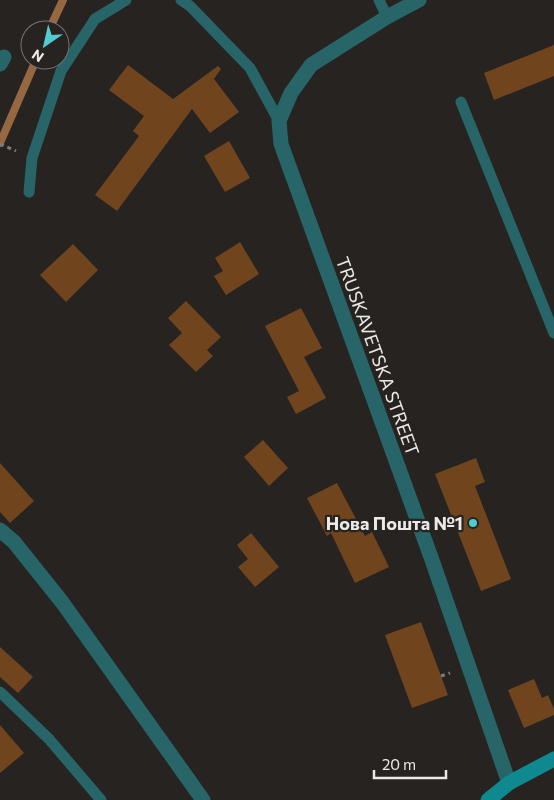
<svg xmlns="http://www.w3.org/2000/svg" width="554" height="800" viewBox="0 0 554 800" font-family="Commissioner,sans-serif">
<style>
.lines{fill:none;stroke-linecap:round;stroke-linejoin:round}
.stream{stroke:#956841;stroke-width:8}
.building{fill:#70451e}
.path{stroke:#7f7c7a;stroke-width:3;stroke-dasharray:4 4;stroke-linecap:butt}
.lane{stroke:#276568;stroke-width:11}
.street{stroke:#276568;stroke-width:15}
.secondary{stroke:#0e898f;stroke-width:15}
.poi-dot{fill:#51ccd3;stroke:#272321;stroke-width:2}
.labels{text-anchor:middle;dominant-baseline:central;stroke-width:4.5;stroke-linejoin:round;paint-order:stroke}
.street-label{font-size:18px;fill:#eceae8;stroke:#272321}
.poi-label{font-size:18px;font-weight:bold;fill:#eceae8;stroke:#272321;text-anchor:end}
</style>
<rect width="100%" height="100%" fill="#272321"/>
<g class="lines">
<g class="stream">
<path d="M 49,30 L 63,0"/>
<path d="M 0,143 L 36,60"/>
</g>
</g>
<g class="building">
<path d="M 554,45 L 554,76 L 494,100 L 484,73 Z"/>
<path d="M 128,65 L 173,99 L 218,66 L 221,69 L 214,79 L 239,112 L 210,133 L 192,109 L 117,211 L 95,195 L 139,136 L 133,131 L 144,116 L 109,90 Z"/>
<path d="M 229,141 L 250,178 L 225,192 L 204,156 Z"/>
<path d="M 240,242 L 259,274 L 226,295 L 214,276 L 223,271 L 215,258 Z"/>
<path d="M 73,244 L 98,270 L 66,302 L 40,275 Z"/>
<path d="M 186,301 L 221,337 L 207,350 L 213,356 L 196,372 L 169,345 L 182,333 L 168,318 Z"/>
<path d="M 301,308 L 322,348 L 304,357 L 326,398 L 296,414 L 287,397 L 299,391 L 265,326 Z"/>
<path d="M 263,440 L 288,468 L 269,486 L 244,457 Z"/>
<path d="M 476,458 L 485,482 L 475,486 L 511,579 L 481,591 L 435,474 Z"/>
<path d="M 0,463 L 34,501 L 10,523 L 0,512 Z"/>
<path d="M 337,483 L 365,536 L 372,532 L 389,567 L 355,583 L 331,533 L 327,536 L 307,498 Z"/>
<path d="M 251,533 L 279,567 L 255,587 L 238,567 L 248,559 L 237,545 Z"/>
<path d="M 421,622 L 448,695 L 412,708 L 385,635 Z"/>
<path d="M 0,647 L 33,677 L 18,693 L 0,677 Z"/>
<path d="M 534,679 L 542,698 L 548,695 L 554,709 L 554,715 L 524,728 L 508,690 Z"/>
<path d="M 0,725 L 24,753 L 0,773 Z"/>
</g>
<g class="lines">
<g class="path">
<path d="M 0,144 L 16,151"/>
<path d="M 441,676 L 450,673"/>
</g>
<g class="lane">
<path d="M 181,0 L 190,6 L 250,68 L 279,121"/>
<path d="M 379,0 L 387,17"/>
<path d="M 461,102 L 554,333"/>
<path d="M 29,192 L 32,158 L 61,71 L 95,19 L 126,0"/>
<path d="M 0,692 L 49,739 L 101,800"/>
</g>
<g class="street">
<path d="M 419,0 L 387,17 L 311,65 L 291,93 L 279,121 L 281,144 L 432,560 L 509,783"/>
<path d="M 0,64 L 4,57"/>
<path d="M 0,530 L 14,542 L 62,602 L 203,800"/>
</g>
<path class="secondary" d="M 488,800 L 509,783 L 554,759"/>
</g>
<circle class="poi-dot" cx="473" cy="523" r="5"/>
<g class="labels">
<g class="street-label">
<text transform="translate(378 356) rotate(70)">TRUSKAVETSKA STREET</text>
</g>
<g class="poi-label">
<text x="463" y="523">Нова Пошта №1</text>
</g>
</g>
<g transform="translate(45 45) rotate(214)"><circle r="24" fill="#272321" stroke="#767371"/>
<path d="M0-4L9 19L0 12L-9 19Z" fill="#51ccd3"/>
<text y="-8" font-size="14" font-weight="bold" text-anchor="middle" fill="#eceae8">N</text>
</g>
<path d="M374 770v8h72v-8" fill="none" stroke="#eceae8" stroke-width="2.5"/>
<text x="382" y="770" font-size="15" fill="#eceae8" stroke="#272321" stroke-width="4" paint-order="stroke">20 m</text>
</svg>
